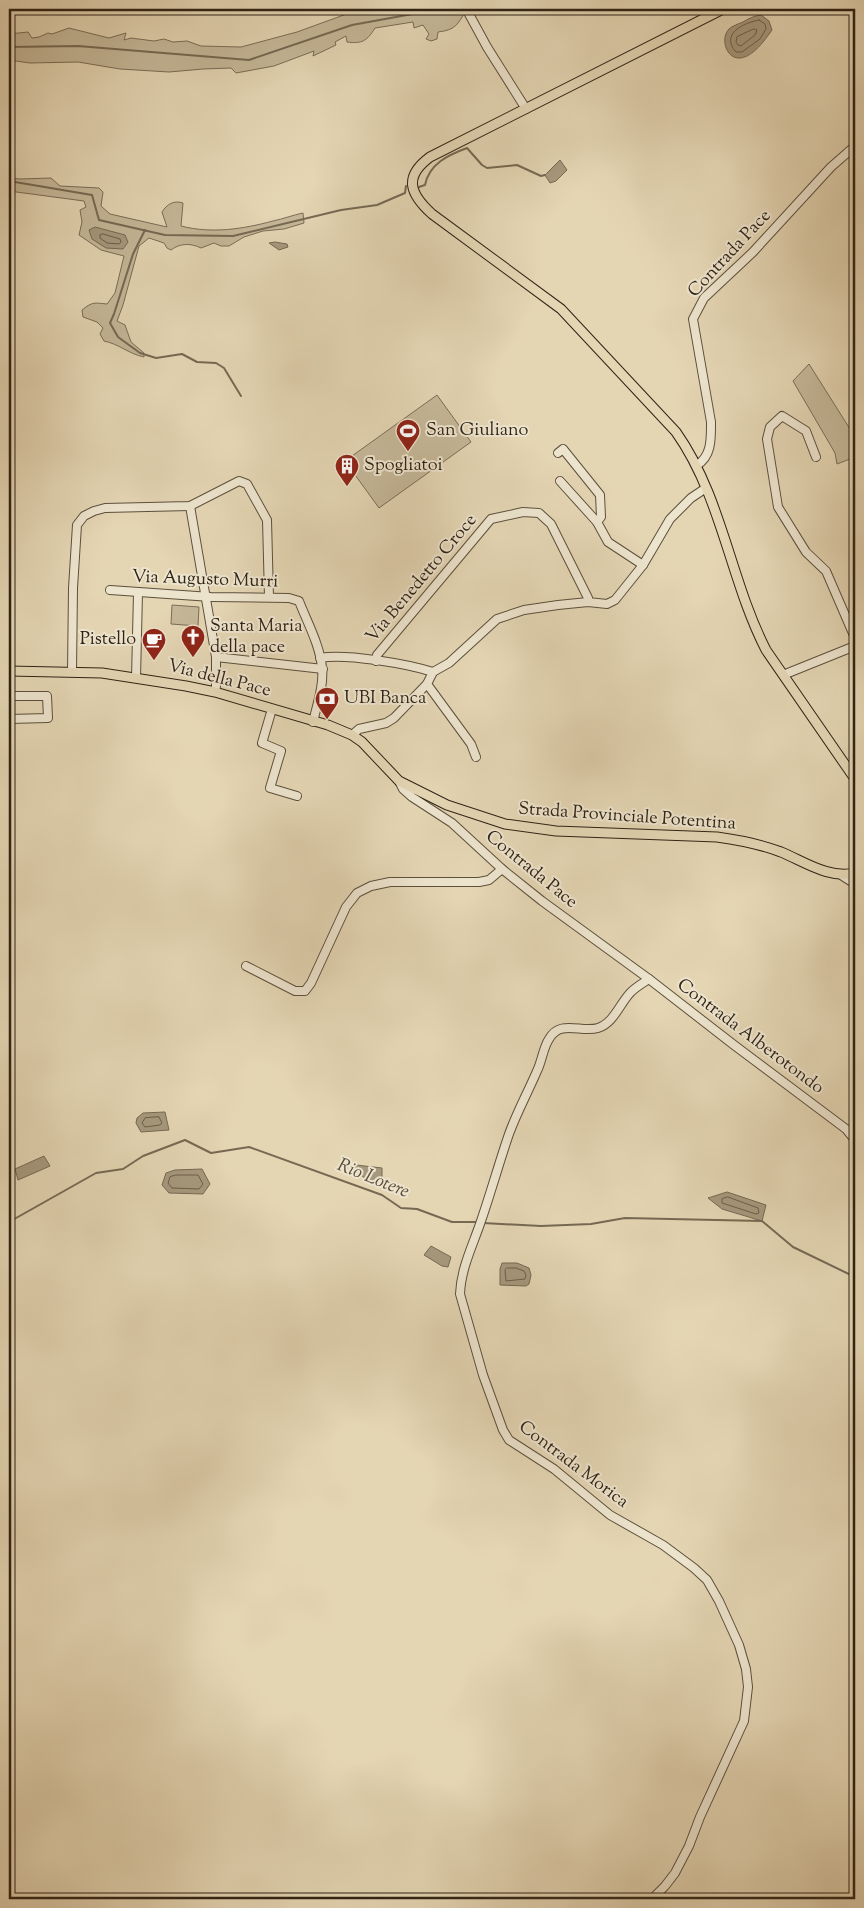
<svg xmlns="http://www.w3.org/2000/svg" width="864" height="1908" viewBox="0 0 864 1908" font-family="'Sorts Mill Goudy',serif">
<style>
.green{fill:#c5b798;stroke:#7a6d56}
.water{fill:#a6987d;stroke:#766953}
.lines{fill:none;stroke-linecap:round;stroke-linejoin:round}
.shore{stroke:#6a5e49;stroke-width:1}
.stream{stroke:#766953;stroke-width:2}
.minor-casing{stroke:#5c503c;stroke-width:10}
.major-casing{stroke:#2f2315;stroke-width:11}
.minor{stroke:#ede4ce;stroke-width:8}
.major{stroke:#e4d5b3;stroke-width:9}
.labels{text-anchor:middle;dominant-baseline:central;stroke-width:4;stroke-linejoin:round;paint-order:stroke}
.street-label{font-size:18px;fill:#2f2315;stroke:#ede4ce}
.poi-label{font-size:18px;fill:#2f2315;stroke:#ede4ce;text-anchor:start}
.water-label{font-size:19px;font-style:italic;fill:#594c39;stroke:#ede4ce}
</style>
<rect width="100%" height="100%" fill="#e4d5b3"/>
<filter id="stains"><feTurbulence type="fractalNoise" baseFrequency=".004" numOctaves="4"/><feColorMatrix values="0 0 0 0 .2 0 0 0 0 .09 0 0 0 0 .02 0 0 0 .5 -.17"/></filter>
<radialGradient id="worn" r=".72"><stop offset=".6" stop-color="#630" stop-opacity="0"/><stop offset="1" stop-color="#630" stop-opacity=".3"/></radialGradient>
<g class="green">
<path d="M 387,9 L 470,9 L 466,10 C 458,25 455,30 438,32 L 437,39 L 431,41 L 426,39 L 429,34 L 423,25 L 414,28 L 413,22 L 375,28 C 367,41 362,44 347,42 L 346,36 L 335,42 L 336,45 L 313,56 L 314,51 L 274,66 L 236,73 L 231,68 L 203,69 L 169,72 L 120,69 L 78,62 L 30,63 L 9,60 L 9,34 L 28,32 L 32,38 L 39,37 L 48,33 L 52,34 L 69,28 L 109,38 L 126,33 L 124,40 L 131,38 L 154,41 L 164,39 L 173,42 L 187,41 L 201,46 L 241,47 L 297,32 L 352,12 L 369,13 Z"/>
<path d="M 9,178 L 20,179 L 51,178 L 60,186 L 99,188 L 103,192 L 101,206 L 110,214 L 167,227 L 162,212 C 167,204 174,200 183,203 L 181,226 C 212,234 243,229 273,221 C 283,219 293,215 303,213 L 304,223 L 284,229 L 263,231 L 244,237 L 229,246 L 221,246 L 214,243 L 201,248 C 191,243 180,243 171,250 L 167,248 L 164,243 L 149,238 L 139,246 L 123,305 L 117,321 L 125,325 L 131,342 L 144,353 L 144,357 C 129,354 119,344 104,341 L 100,334 L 103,328 L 97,322 L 83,317 L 82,310 C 93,301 95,303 107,304 L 115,293 L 124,256 L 101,250 L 79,235 L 82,222 L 80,210 L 86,207 L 84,201 L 9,191 Z"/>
<path d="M 809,364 L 855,437 L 855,463 L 853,464 L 850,459 L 837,464 L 835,453 L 793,381 Z"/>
<path d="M 437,395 L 471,442 L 379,508 L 345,461 Z"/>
<path d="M 172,605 L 199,607 L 198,626 L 171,624 Z"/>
</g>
<g class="water">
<path d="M 761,15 L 769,21 L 772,30 C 765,40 753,57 740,58 C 726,59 720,38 729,29 C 732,26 738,24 743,22 C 749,18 754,16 761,15 Z"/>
<path d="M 560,160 L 567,170 L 556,181 L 550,183 L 545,175 Z"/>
<path d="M 95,227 L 125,235 L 128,242 L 123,249 L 106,248 L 92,239 L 89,230 Z"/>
<path d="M 275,242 L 287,244 L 288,247 L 279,250 L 269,243 Z"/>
<path d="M 165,1112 L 169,1130 L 141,1132 L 136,1123 L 137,1118 L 143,1113 Z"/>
<path d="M 44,1156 L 50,1166 L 18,1180 L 15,1169 Z"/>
<path d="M 356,1165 L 382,1168 L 382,1180 L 372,1183 L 355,1171 Z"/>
<path d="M 202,1169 L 210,1184 L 203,1194 L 169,1193 L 162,1185 L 166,1173 L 175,1170 Z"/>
<path d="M 727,1192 L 766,1205 L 762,1221 L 722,1209 L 708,1198 Z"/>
<path d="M 431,1246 L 451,1257 L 448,1267 L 442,1266 L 424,1255 Z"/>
<path d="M 502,1263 L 517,1263 L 529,1268 L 531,1275 L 529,1284 L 526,1286 L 500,1285 L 500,1269 Z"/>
</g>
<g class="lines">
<g class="shore">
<path d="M 759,20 L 765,24 L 766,29 L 760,39 L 742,52 L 736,52 C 720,34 743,23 759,20 Z"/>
<path d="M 754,29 L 757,30 L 755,35 L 741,46 L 738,45 L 736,42 L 737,37 Z"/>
<path d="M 103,234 L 120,239 L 121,242 L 119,244 L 107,243 L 100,238 L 100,235 Z"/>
<path d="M 159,1117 L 162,1123 L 160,1125 L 145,1127 L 142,1123 L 145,1118 Z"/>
<path d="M 176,1175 L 198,1175 L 203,1184 L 199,1189 L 172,1188 L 168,1183 L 170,1177 Z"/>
<path d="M 728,1197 L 758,1208 L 759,1213 L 756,1214 L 722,1203 L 722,1199 Z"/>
<path d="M 507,1268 L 516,1268 L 524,1271 L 526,1275 L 525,1279 L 506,1281 L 505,1270 Z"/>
</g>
<g class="stream">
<path d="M 9,47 L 78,46 L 249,60 L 352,25 L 440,9"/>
<path d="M 9,181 L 92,195 L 99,220 L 165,235 L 233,236 L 341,210 L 377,205 L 405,193 L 406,186"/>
<path d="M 419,187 L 425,185 C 429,164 448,155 467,148 L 482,165 L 487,168 L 517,165 L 541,176 L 545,175"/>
<path d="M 145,230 L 133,254 L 114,314 L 110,323 L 118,337 L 140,353 L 156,358 L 182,354 L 197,362 L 216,363 L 224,368 L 241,396"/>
<path d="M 9,1222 L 96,1173 L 123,1169 L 143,1156 L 185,1140 L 211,1153 L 249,1147 L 382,1195 L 401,1208 L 417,1209 L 452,1222 L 478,1222"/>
<path d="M 483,1223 L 541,1226 L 591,1224 L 625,1218 L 762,1221 L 793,1247 L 855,1277"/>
</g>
<defs>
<g id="minor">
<path d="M 469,14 L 487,47 L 526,109"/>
<path d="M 558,453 L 563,449 L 600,495 L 601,517 L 597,522"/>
<path d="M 816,457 L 806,431 L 782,416 L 770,427 L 767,439 L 778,507 L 806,552 L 826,571 L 855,638"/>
<path d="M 697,465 C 712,456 711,438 711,422 L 693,319 L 704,298 L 753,252 L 831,167 L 855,146"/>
<path d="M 560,481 L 597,522 L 608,542 L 643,565"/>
<path d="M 190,506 L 216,657 L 216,686 L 215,692"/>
<path d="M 110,590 L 211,597 L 289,598 L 299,601 C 307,622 320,645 322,668 C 324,685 317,705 313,722"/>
<path d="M 216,657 L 323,669"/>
<path d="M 320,658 C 345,653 408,664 433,672"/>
<path d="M 376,661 L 377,655 L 491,519 L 523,512 L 539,513 L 551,524 L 588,598 L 588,602"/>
<path d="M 72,671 L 73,588 L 77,525 L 84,516 L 94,511 L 105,508 L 190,506 L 239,481 L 247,484 L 267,520 L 269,597"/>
<path d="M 783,675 L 855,646"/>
<path d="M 136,678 L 138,593"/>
<path d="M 427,684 L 471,744 L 476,757"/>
<path d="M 9,696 L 47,696 L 48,718 L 9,719"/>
<path d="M 272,709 L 262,743 L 281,751 L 270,788 L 297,796"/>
<path d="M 352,735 L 359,729 L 386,723 L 394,718 L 427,684 L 433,672 L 449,663 L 497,619 L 524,610 L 558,605 L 588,602 L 607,604 L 615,600 L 643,565 L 670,519 L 691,498 L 706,488"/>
<path d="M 399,781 L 403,789 L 412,797 L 452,823 L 502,869 L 542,901 L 649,979 L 734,1045 L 846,1129 L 855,1140"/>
<path d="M 841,875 L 855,884"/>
<path d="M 246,966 L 295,991 L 305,991 L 311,983 L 346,907 L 357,893 L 371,886 L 390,882 L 479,882 L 489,880 L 502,869"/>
<path d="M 649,979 C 643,983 636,987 631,992 C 620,1003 614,1023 598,1028 C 581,1033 560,1019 549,1039 C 543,1048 542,1061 537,1071 C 528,1092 517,1112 509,1134 C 499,1163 491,1192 481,1221 C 473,1245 461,1268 460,1294 L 483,1375 L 503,1430 L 509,1440 L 554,1469 L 610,1515 L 663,1545 L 694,1568 L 707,1580 L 719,1601 L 739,1645 L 746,1669 L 748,1687 L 744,1721 L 700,1817 L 689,1846 L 675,1873 L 665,1886 L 652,1899"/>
</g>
<g id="major">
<path d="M 723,9 L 430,157 C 403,177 410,194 432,214 L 561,309 L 676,432 C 722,497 730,580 766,650 L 855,779"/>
<path d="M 9,671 L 102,673 L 186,686 L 215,692 L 328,725 L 352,735 L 362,742 L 399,781 L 447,805 L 505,824 L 556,831 L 717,837 C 739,840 760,844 781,852 C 805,862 829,879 855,873"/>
</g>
</defs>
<use href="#minor" class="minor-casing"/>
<use href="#major" class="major-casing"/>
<use href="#minor" class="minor"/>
<use href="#major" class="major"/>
</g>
<defs>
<symbol id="stadium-pin" viewBox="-11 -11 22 30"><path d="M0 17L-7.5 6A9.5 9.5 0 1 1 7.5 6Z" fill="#8f2418" stroke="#ede4ce"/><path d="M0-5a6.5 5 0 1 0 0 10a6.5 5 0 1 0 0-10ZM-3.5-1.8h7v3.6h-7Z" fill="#fff"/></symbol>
<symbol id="building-pin" viewBox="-11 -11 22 30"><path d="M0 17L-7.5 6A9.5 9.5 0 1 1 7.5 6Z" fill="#8f2418" stroke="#ede4ce"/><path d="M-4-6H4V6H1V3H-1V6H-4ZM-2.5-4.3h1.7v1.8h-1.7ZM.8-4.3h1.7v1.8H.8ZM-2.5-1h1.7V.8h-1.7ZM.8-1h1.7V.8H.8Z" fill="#fff"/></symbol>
<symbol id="church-pin" viewBox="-11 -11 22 30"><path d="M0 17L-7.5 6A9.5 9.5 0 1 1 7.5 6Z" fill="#8f2418" stroke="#ede4ce"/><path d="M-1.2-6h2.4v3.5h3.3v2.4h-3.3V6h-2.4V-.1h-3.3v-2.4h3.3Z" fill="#fff"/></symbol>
<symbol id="cafe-pin" viewBox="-11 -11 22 30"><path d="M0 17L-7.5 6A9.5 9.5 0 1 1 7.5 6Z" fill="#8f2418" stroke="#ede4ce"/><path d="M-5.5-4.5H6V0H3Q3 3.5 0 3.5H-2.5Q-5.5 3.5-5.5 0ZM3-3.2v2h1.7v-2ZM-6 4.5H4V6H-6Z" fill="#fff"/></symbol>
<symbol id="bank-pin" viewBox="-11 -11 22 30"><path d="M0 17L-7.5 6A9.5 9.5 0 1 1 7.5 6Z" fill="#8f2418" stroke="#ede4ce"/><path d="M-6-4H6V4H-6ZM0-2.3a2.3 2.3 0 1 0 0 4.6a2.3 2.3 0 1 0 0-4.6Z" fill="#fff"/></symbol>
</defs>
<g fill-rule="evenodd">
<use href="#stadium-pin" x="394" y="417" width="28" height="38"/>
<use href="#building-pin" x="333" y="452" width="28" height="38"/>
<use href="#church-pin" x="179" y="623" width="28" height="38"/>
<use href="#cafe-pin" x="140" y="626" width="28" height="38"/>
<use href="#bank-pin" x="313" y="685" width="28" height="38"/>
</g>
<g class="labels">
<g class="street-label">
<text transform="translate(730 254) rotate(-47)">Contrada Pace</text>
<text transform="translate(422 579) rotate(-50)">Via Benedetto Croce</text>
<text transform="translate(205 580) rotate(2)">Via Augusto Murri</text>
<text transform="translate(219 679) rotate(14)">Via della Pace</text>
<text transform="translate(627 817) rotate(4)">Strada Provinciale Potentina</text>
<text transform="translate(531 870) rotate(39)">Contrada Pace</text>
<text transform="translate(750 1037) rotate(37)">Contrada Alberotondo</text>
<text transform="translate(573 1465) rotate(37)">Contrada Morica</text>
</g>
<g class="poi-label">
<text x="426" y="431">San Giuliano</text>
<text x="364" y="466">Spogliatoi</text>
<text x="210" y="627">Santa Maria<tspan x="210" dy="21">della pace</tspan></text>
<text x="136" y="640" text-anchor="end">Pistello</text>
<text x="344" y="699">UBI Banca</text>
</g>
<g class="water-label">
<text transform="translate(373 1179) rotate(22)">Rio Lotere</text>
</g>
</g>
<rect width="864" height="1908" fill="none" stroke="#e4d5b3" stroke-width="30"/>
<rect x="10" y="10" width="844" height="1888" fill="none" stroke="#2f2315" stroke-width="2.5"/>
<rect x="15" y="15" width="834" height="1878" fill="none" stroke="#2f2315"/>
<rect width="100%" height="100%" filter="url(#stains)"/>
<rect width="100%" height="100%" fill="url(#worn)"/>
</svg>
